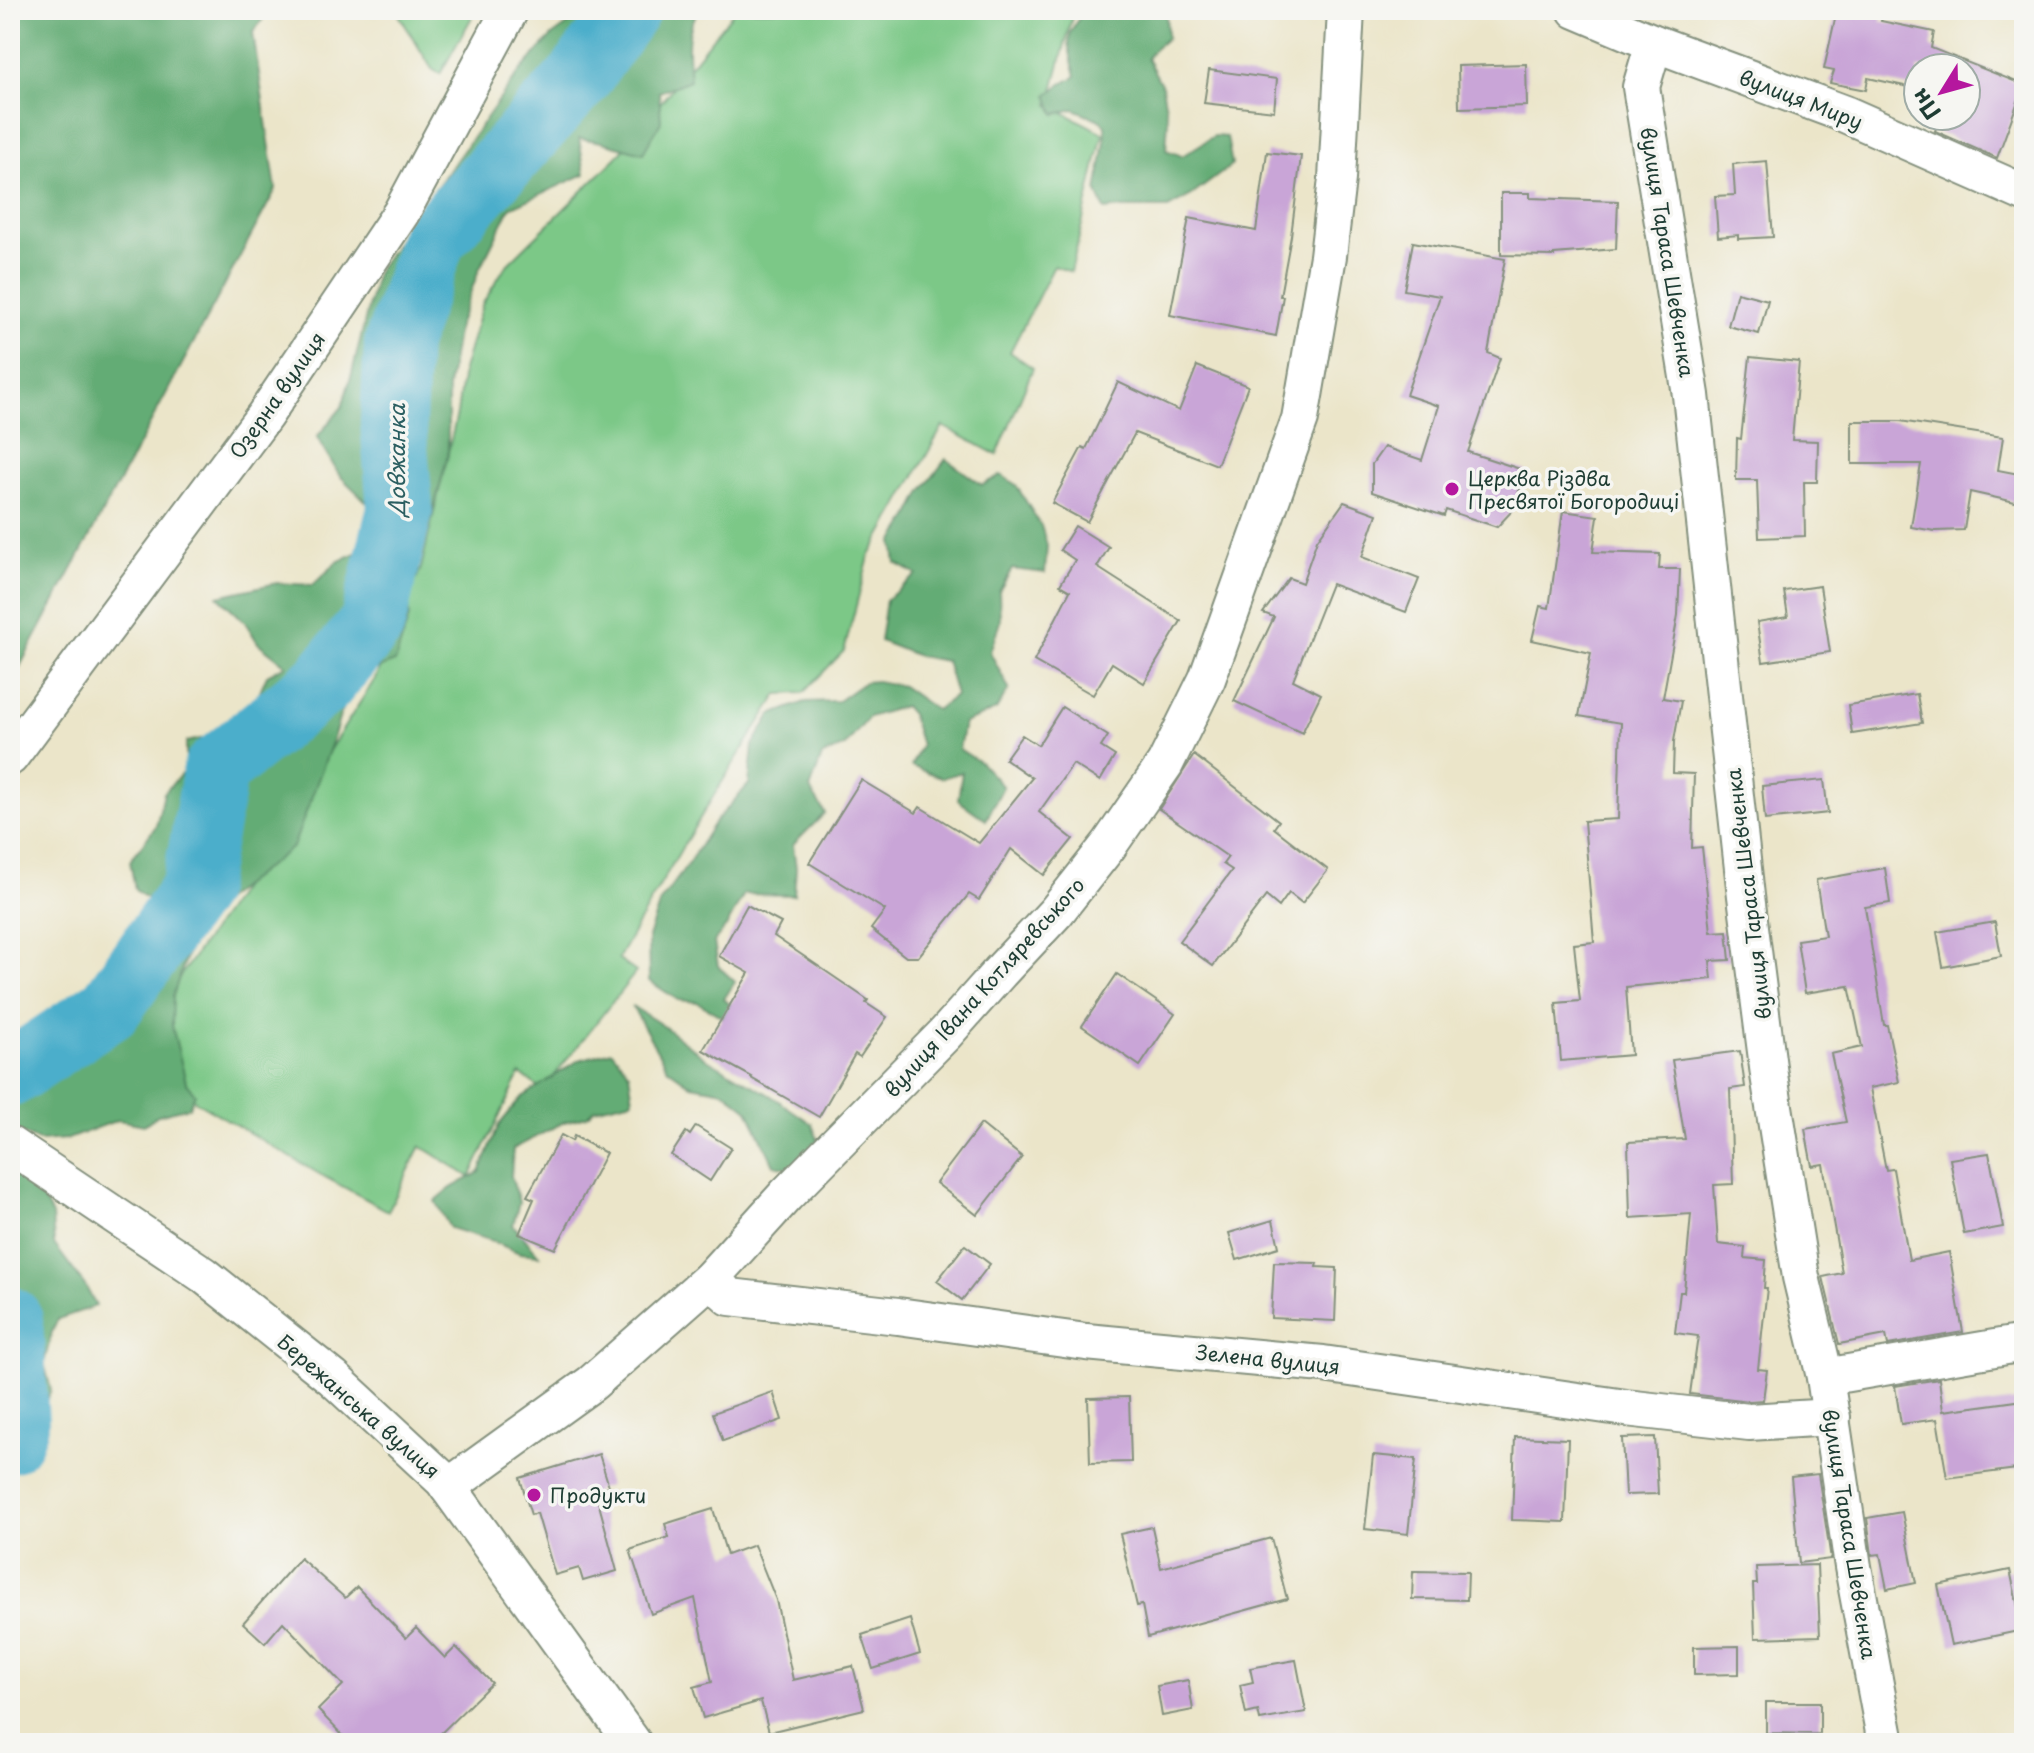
<svg xmlns="http://www.w3.org/2000/svg" width="2034" height="1753" viewBox="0 0 2034 1753" font-family="'Playpen Sans',sans-serif">
<style>
.green{fill:#7bc887;stroke:#4d825e;stroke-width:2}
.forest{fill:#64ac74;stroke:#427454;stroke-width:2}
.lines{fill:none;stroke-linecap:round;stroke-linejoin:round}
.river{stroke:#4caecb;stroke-width:66}
.building{fill:#c9a5d7}
.minor-casing{stroke:#85917e;stroke-width:40}
.minor{stroke:#fff;stroke-width:36}
.poi-dot{fill:#b5179e;stroke:#f6f6f2;stroke-width:3}
.labels{text-anchor:middle;dominant-baseline:central;stroke-width:7;stroke-linejoin:round;paint-order:stroke}
.street-label{font-size:20px;fill:#1f3d34;stroke:#f6f6f2}
.poi-label{font-size:20px;fill:#1f3d34;stroke:#f6f6f2;text-anchor:start}
.water-label{font-size:22px;font-style:italic;fill:#2c5f61;stroke:#f6f6f2}
</style>
<rect width="100%" height="100%" fill="#f6f6f2"/>
<filter id="ink" filterUnits="userSpaceOnUse"><feTurbulence type="fractalNoise" baseFrequency=".0125" numOctaves="2"/><feDisplacementMap in="SourceGraphic" scale="16" xChannelSelector="R" yChannelSelector="G"/><feConvolveMatrix kernelMatrix="1 2 1 2 8 2 1 2 1" color-interpolation-filters="sRGB"/></filter>
<filter id="wash" filterUnits="userSpaceOnUse"><feTurbulence type="fractalNoise" baseFrequency=".006" numOctaves="4" result="noise"/><feDisplacementMap in="SourceGraphic" scale="32" xChannelSelector="R" yChannelSelector="G"/><feGaussianBlur stdDeviation="1.8" result="paint"/><feColorMatrix in="noise" values="0 0 0 0 0 0 0 0 0 0 0 0 0 0 0 0 0 1.4 0 .05"/><feComposite in="paint" operator="in"/></filter>
<g filter="url(#wash)">
<rect width="100%" height="100%" fill="#ebe5c9"/>
<g class="green">
<path d="M 396,10 L 476,10 L 440,74 L 432,69 Z"/>
<path d="M 735,10 L 1074,10 L 1049,105 L 1103,133 L 1071,272 L 1054,266 L 1010,352 L 1033,368 L 997,455 L 943,426 L 869,557 L 844,651 L 803,693 L 778,694 C 722,780 668,869 618,959 L 636,972 L 543,1090 L 520,1074 L 470,1177 L 421,1146 L 388,1211 L 321,1175 L 197,1102 L 179,1088 L 166,996 L 230,905 L 375,679 L 421,568 L 457,414 L 463,370 L 482,305 L 505,267 L 617,157 Z"/>
</g>
<g class="forest">
<path d="M 10,10 L 269,10 L 253,33 L 276,189 L 10,685 Z"/>
<path d="M 588,10 L 699,10 C 684,31 688,56 690,80 L 659,92 L 661,122 L 643,153 L 602,142 L 579,138 L 585,174 L 510,208 L 479,270 L 458,326 L 448,387 L 448,455 L 431,519 L 379,514 L 339,475 L 317,437 L 342,407 L 352,373 L 377,271 L 520,71 L 552,36 Z"/>
<path d="M 1083,10 L 1166,10 L 1167,38 L 1156,47 L 1147,58 L 1162,86 L 1168,119 L 1166,150 L 1182,156 L 1214,136 L 1227,137 L 1232,165 L 1192,195 L 1168,208 L 1123,208 L 1105,210 L 1097,192 L 1105,141 L 1105,125 L 1100,120 L 1074,109 L 1055,114 L 1047,95 L 1060,85 L 1076,76 C 1073,63 1067,48 1070,35 C 1072,26 1080,18 1083,10 Z"/>
<path d="M 946,459 L 982,485 L 1001,475 L 1016,485 L 1041,526 L 1047,545 L 1045,573 L 1012,569 L 999,591 L 1000,621 L 990,652 L 1009,689 L 996,710 L 964,723 L 959,749 L 981,763 L 1003,787 L 986,820 L 958,800 L 962,772 L 942,778 L 911,766 L 921,745 L 911,714 L 904,706 L 869,717 L 845,746 L 822,756 L 810,789 L 825,813 L 793,845 L 796,868 L 794,895 L 744,894 L 726,927 L 714,942 L 718,966 L 735,982 L 724,999 L 747,1020 L 727,1020 L 697,1002 L 678,1000 L 649,981 L 648,937 L 660,902 L 686,867 L 714,823 L 749,784 L 753,745 L 771,715 L 805,702 L 838,701 L 865,682 L 877,681 L 902,686 L 936,710 L 956,695 L 946,661 L 918,656 L 880,641 L 886,600 L 917,575 L 896,563 L 893,542 L 908,519 L 922,491 Z"/>
<path d="M 366,548 L 405,578 L 409,617 L 395,662 L 363,674 L 344,703 L 331,745 L 293,847 L 220,903 L 192,938 L 173,996 L 172,1026 L 186,1082 L 195,1094 L 189,1107 L 158,1115 L 144,1125 L 118,1120 L 68,1139 L 39,1141 L 16,1131 L 10,1124 L 10,1042 L 40,1029 L 90,1034 L 103,992 L 130,962 L 165,911 L 135,890 L 130,861 L 156,826 L 164,793 L 186,769 L 186,742 L 223,734 L 254,705 L 267,675 L 286,665 L 258,643 L 245,622 L 218,596 L 277,583 L 313,585 L 337,562 Z"/>
<path d="M 632,1006 L 662,1025 L 707,1059 L 770,1095 L 812,1124 L 822,1151 L 802,1171 L 774,1165 L 748,1110 L 724,1091 L 691,1085 L 667,1068 Z"/>
<path d="M 612,1051 L 629,1073 L 633,1100 L 594,1109 L 587,1116 L 564,1122 L 513,1149 L 511,1176 L 519,1202 L 513,1225 L 539,1255 L 520,1253 L 489,1240 L 450,1228 L 435,1201 L 451,1188 L 480,1172 L 499,1125 L 521,1098 L 579,1060 Z"/>
<path d="M 10,1165 L 36,1186 L 52,1215 L 54,1244 L 86,1287 L 96,1306 L 58,1319 L 52,1332 L 44,1363 L 51,1390 L 39,1415 L 10,1424 Z"/>
</g>
<g class="lines">
<g class="river">
<path d="M 10,1074 L 110,1007 L 194,888 L 216,769 L 322,684 L 372,624 L 400,509 L 393,422 L 397,343 L 433,239 L 579,78 L 627,10"/>
<path d="M 10,1320 L 16,1424 L 10,1440"/>
</g>
</g>
<g id="blocks">
<g class="building">
<path d="M 1837,10 L 1850,10 L 1882,17 L 1881,21 L 1934,32 L 1931,48 L 2024,85 L 1997,158 L 1935,131 L 1940,116 L 1966,116 L 1966,68 L 1918,68 L 1918,89 L 1868,78 L 1866,90 L 1830,83 L 1834,71 L 1824,69 Z"/>
<path d="M 1526,64 L 1527,106 L 1459,108 L 1458,66 Z"/>
<path d="M 1209,70 L 1277,79 L 1274,111 L 1204,103 Z"/>
<path d="M 1267,152 L 1301,156 L 1291,236 L 1280,296 L 1283,296 L 1276,336 L 1170,315 L 1189,218 L 1256,231 Z"/>
<path d="M 1767,161 L 1773,237 L 1738,239 L 1738,235 L 1718,237 L 1715,196 L 1735,195 L 1733,164 Z"/>
<path d="M 1501,193 L 1530,193 L 1530,198 L 1618,201 L 1616,249 L 1554,254 L 1554,256 L 1501,255 Z"/>
<path d="M 1413,242 L 1505,259 L 1488,353 L 1500,358 L 1468,452 L 1526,471 L 1512,511 L 1497,527 L 1446,510 L 1444,516 L 1372,492 L 1372,464 L 1384,447 L 1422,460 L 1439,406 L 1406,395 L 1440,296 L 1404,290 Z"/>
<path d="M 1737,292 L 1768,300 L 1759,334 L 1728,326 Z"/>
<path d="M 1750,357 L 1799,362 L 1792,440 L 1818,441 L 1817,482 L 1804,482 L 1805,536 L 1759,538 L 1757,480 L 1736,480 L 1737,438 L 1741,439 Z"/>
<path d="M 1197,366 L 1248,386 L 1217,465 L 1135,433 L 1087,522 L 1052,503 L 1082,447 L 1086,449 L 1118,382 L 1179,411 Z"/>
<path d="M 1852,421 L 1900,421 L 2003,437 L 1998,470 L 2024,475 L 2024,504 L 1970,492 L 1964,530 L 1935,531 L 1911,527 L 1921,464 L 1852,464 Z"/>
<path d="M 1344,502 L 1377,514 L 1362,557 L 1419,579 L 1406,612 L 1331,584 L 1293,680 L 1321,694 L 1302,733 L 1234,701 L 1274,617 L 1263,613 L 1289,578 L 1302,583 L 1317,540 Z"/>
<path d="M 1563,511 L 1598,516 L 1593,552 L 1660,554 L 1659,569 L 1680,569 L 1678,615 L 1663,698 L 1681,701 L 1674,741 L 1673,773 L 1694,774 L 1692,848 L 1702,847 L 1711,932 L 1727,931 L 1730,960 L 1710,961 L 1712,979 L 1626,987 L 1631,1055 L 1561,1061 L 1556,1003 L 1580,1001 L 1574,944 L 1594,942 L 1584,821 L 1618,819 L 1621,723 L 1579,716 L 1591,653 L 1532,640 L 1540,606 L 1549,608 Z"/>
<path d="M 1075,526 L 1109,547 L 1097,567 L 1181,621 L 1144,683 L 1112,663 L 1093,695 L 1034,661 L 1070,591 L 1060,585 L 1075,560 L 1060,550 Z"/>
<path d="M 1820,586 L 1830,652 L 1763,662 L 1757,622 L 1788,617 L 1784,591 Z"/>
<path d="M 1917,694 L 1922,723 L 1852,734 L 1848,705 Z"/>
<path d="M 1062,707 L 1108,736 L 1101,747 L 1115,756 L 1100,781 L 1073,764 L 1039,812 L 1073,839 L 1044,875 L 1011,849 L 979,900 L 969,894 L 918,957 L 906,957 L 871,929 L 885,910 L 809,863 L 861,780 L 916,813 L 920,807 L 979,843 L 1032,778 L 1005,759 L 1022,735 L 1038,745 Z"/>
<path d="M 1194,755 L 1279,821 L 1274,828 L 1328,870 L 1302,903 L 1289,893 L 1279,907 L 1266,896 L 1213,966 L 1179,941 L 1232,870 L 1223,864 L 1228,857 L 1159,809 Z"/>
<path d="M 1824,780 L 1828,813 L 1765,820 L 1762,786 Z"/>
<path d="M 1885,868 L 1890,903 L 1865,907 L 1884,1025 L 1887,1025 L 1899,1082 L 1870,1088 L 1886,1170 L 1893,1169 L 1909,1260 L 1949,1252 L 1963,1332 L 1888,1345 L 1886,1335 L 1839,1344 L 1823,1277 L 1842,1273 L 1823,1164 L 1812,1166 L 1805,1129 L 1846,1122 L 1831,1054 L 1862,1047 L 1849,986 L 1805,993 L 1797,940 L 1825,936 L 1816,880 Z"/>
<path d="M 747,905 L 781,923 L 774,936 L 868,1000 L 866,1003 L 887,1017 L 860,1057 L 855,1054 L 819,1117 L 751,1078 L 752,1077 L 703,1050 L 749,973 L 719,956 Z"/>
<path d="M 1995,922 L 2001,956 L 1943,967 L 1937,932 Z"/>
<path d="M 1117,974 L 1175,1014 L 1140,1066 L 1082,1026 Z"/>
<path d="M 1740,1051 L 1745,1087 L 1730,1089 L 1733,1184 L 1714,1185 L 1718,1244 L 1745,1247 L 1744,1258 L 1766,1260 L 1764,1288 L 1767,1288 L 1758,1369 L 1767,1370 L 1763,1400 L 1750,1401 L 1690,1394 L 1698,1336 L 1675,1333 L 1680,1292 L 1684,1292 L 1691,1214 L 1630,1218 L 1628,1142 L 1685,1139 L 1672,1060 Z"/>
<path d="M 981,1124 L 1022,1157 L 977,1215 L 936,1183 Z"/>
<path d="M 696,1126 L 731,1148 L 710,1181 L 671,1155 L 686,1132 L 690,1135 Z"/>
<path d="M 561,1135 L 572,1141 L 574,1136 L 606,1153 L 555,1249 L 519,1234 L 534,1199 L 527,1196 Z"/>
<path d="M 1989,1153 L 2003,1227 L 1964,1234 L 1950,1159 Z"/>
<path d="M 1273,1220 L 1279,1247 L 1237,1260 L 1229,1233 Z"/>
<path d="M 965,1245 L 990,1264 L 962,1300 L 937,1281 Z"/>
<path d="M 1274,1262 L 1317,1263 L 1316,1267 L 1337,1268 L 1335,1321 L 1271,1318 Z"/>
<path d="M 1939,1379 L 1943,1411 L 2024,1400 L 2024,1468 L 1947,1478 L 1937,1419 L 1901,1424 L 1895,1386 Z"/>
<path d="M 773,1392 L 782,1420 L 723,1441 L 713,1413 Z"/>
<path d="M 1129,1397 L 1131,1462 L 1090,1463 L 1088,1398 Z"/>
<path d="M 1515,1437 L 1568,1439 L 1565,1522 L 1512,1520 Z"/>
<path d="M 1655,1437 L 1658,1494 L 1625,1495 L 1622,1438 Z"/>
<path d="M 599,1454 L 609,1486 L 595,1490 L 617,1571 L 583,1581 L 579,1568 L 555,1575 L 537,1513 L 531,1515 L 520,1478 Z"/>
<path d="M 1373,1455 L 1416,1459 L 1408,1534 L 1365,1529 Z"/>
<path d="M 1818,1474 L 1831,1559 L 1799,1563 L 1791,1477 Z"/>
<path d="M 713,1509 L 727,1555 L 754,1545 L 776,1600 L 793,1680 L 853,1666 L 864,1709 L 769,1732 L 761,1701 L 703,1718 L 694,1687 L 712,1682 L 695,1598 L 651,1614 L 630,1550 L 669,1537 L 665,1524 Z"/>
<path d="M 1902,1512 L 1916,1583 L 1887,1589 L 1880,1554 L 1872,1555 L 1867,1518 Z"/>
<path d="M 1152,1527 L 1161,1568 L 1271,1538 L 1287,1599 L 1148,1637 L 1142,1605 L 1137,1606 L 1120,1534 Z"/>
<path d="M 300,1558 L 345,1598 L 357,1587 L 406,1638 L 416,1628 L 445,1658 L 456,1647 L 492,1683 L 431,1743 L 350,1743 L 318,1710 L 343,1685 L 283,1622 L 265,1643 L 243,1623 Z"/>
<path d="M 1817,1565 L 1820,1636 L 1755,1638 L 1753,1584 L 1757,1584 L 1756,1567 Z"/>
<path d="M 2010,1570 L 2023,1630 L 1951,1645 L 1938,1585 Z"/>
<path d="M 1413,1571 L 1468,1572 L 1467,1600 L 1412,1599 Z"/>
<path d="M 910,1619 L 920,1654 L 873,1669 L 862,1635 Z"/>
<path d="M 1739,1646 L 1739,1674 L 1694,1675 L 1694,1647 Z"/>
<path d="M 1296,1660 L 1306,1712 L 1260,1720 L 1258,1711 L 1246,1714 L 1240,1685 L 1253,1682 L 1250,1668 Z"/>
<path d="M 1188,1680 L 1193,1710 L 1162,1716 L 1157,1686 Z"/>
<path d="M 1766,1702 L 1820,1702 L 1820,1734 L 1766,1733 Z"/>
</g>
</g>
</g>
<g filter="url(#ink)">
<use href="#blocks" fill-opacity="0" stroke="#85917e" stroke-width="2"/>
<g class="lines">
<defs>
<g id="minor">
<path d="M 1576,10 L 1654,43 L 1845,114 L 2024,193"/>
<path d="M 1654,43 L 1641,87 L 1691,395 L 1746,896 L 1769,1075 L 1801,1277 L 1825,1377 L 1853,1567 L 1886,1743"/>
<path d="M 10,757 L 265,415 L 401,213 L 510,10"/>
<path d="M 10,1145 L 204,1275 L 333,1378 L 443,1480 L 633,1743"/>
<path d="M 710,1279 L 730,1297 L 898,1316 L 1086,1342 L 1323,1364 L 1626,1408 L 1749,1422 L 1832,1417"/>
<path d="M 1825,1377 L 2024,1343"/>
<path d="M 448,1487 L 592,1383 L 710,1279 L 786,1195 L 945,1034 L 1000,972 L 1056,912 L 1109,845 L 1165,764 L 1207,679 L 1300,419 L 1328,256 L 1337,179 L 1346,10"/>
</g>
</defs>
<use href="#minor" class="minor-casing"/>
<use href="#minor" class="minor"/>
</g>
</g>
<g class="poi-dot">
<circle cx="1452" cy="489" r="8"/>
<circle cx="534" cy="1495" r="8"/>
</g>
<g class="labels">
<g class="street-label">
<text transform="translate(1801 99) rotate(21)">вулиця Миру</text>
<text transform="translate(1668 252) rotate(81)">вулиця Тараса Шевченка</text>
<text transform="translate(277 395) rotate(-55)">Озерна вулиця</text>
<text transform="translate(1748 894) rotate(-97)">вулиця Тараса Шевченка</text>
<text transform="translate(984 987) rotate(-48)">вулиця Івана Котляревського</text>
<text transform="translate(1268 1359) rotate(6)">Зелена вулиця</text>
<text transform="translate(359 1406) rotate(41)">Бережанська вулиця</text>
<text transform="translate(1850 1534) rotate(81)">вулиця Тараса Шевченка</text>
</g>
<g class="poi-label">
<text x="1468" y="478">Церква Різдва<tspan x="1468" dy="23">Пресвятої Богородиці</tspan></text>
<text x="550" y="1495">Продукти</text>
</g>
<g class="water-label">
<text transform="translate(395 460) rotate(-90)">Довжанка</text>
</g>
</g>
<rect width="2034" height="1753" fill="none" stroke="#f6f6f2" stroke-width="40"/>
<g transform="translate(1942 92) rotate(233)"><circle r="38" fill="#f6f6f2" stroke="#a0aca6" stroke-width="2"/>
<path d="M0-6L14 30L0 20L-14 30Z" fill="#b5179e"/>
<text y="-12" font-size="22" font-weight="bold" text-anchor="middle" fill="#1f3d34">Пн</text>
</g>
</svg>
